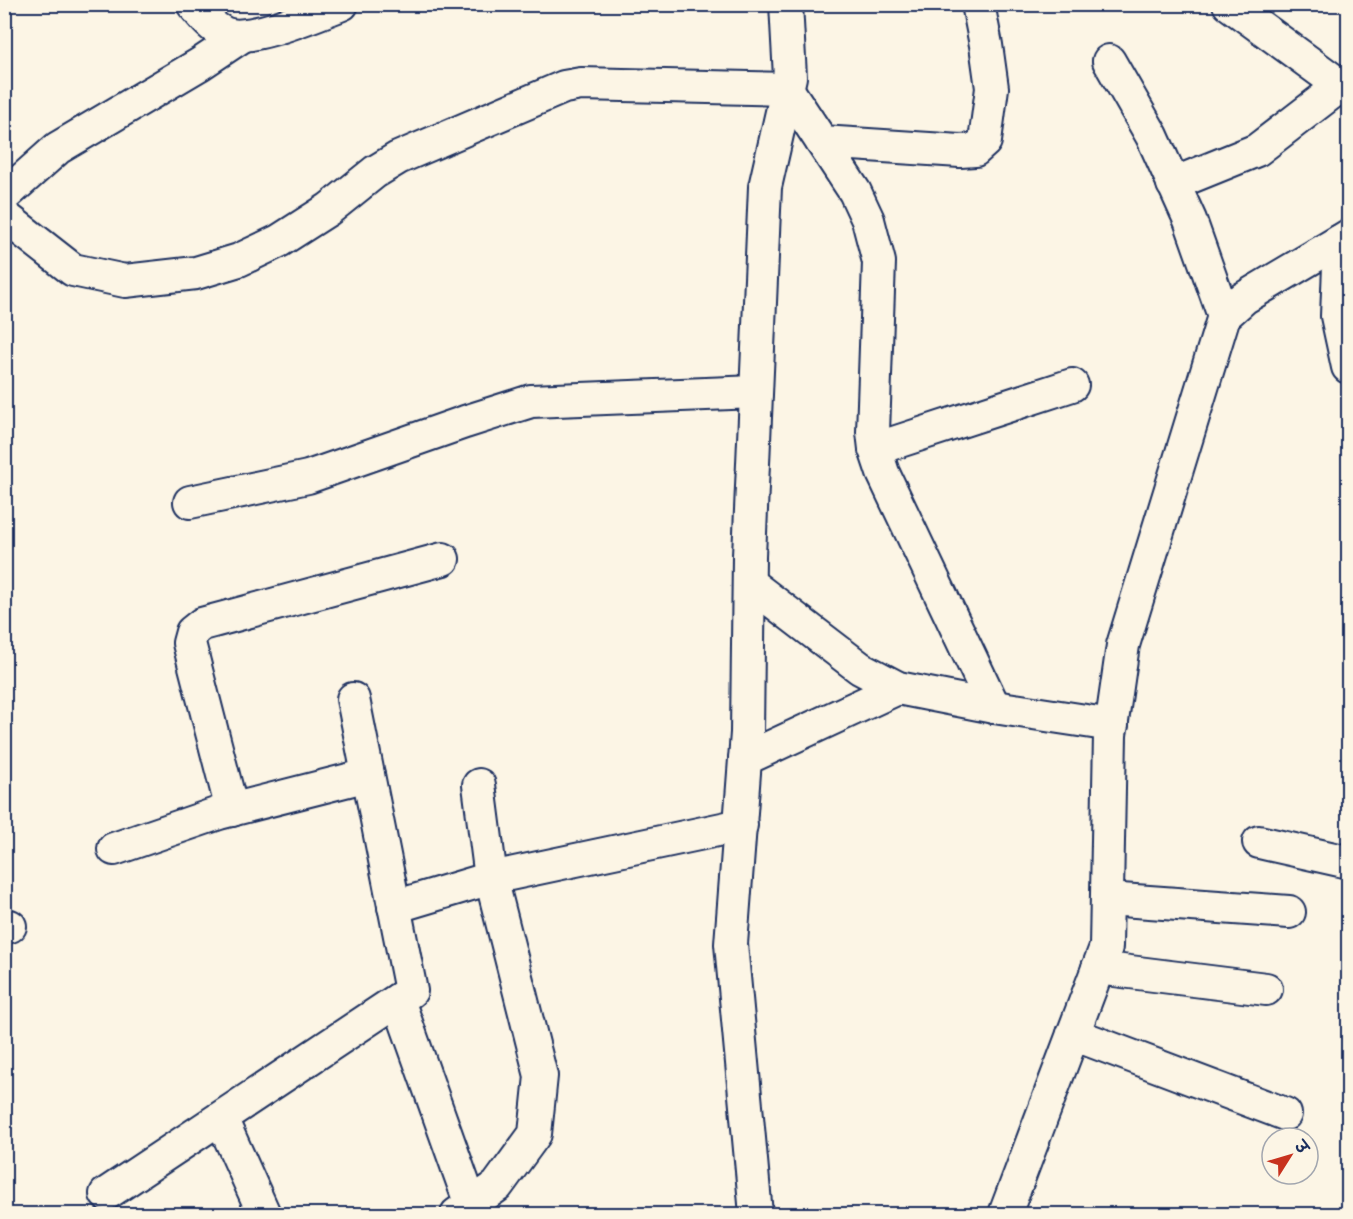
<svg xmlns="http://www.w3.org/2000/svg" width="1353" height="1219" viewBox="0 0 1353 1219" font-family="'Indie Flower','Playpen Sans Deva',sans-serif">
<style>
.lines{fill:none;stroke-linecap:round;stroke-linejoin:round}
.street-casing{stroke:#1b2f5e;stroke-width:36}
.street{stroke:#fcf5e5;stroke-width:32}
</style>
<rect width="100%" height="100%" fill="#fcf5e5"/>
<filter id="ink" filterUnits="userSpaceOnUse"><feTurbulence type="fractalNoise" baseFrequency=".0167" numOctaves="2"/><feDisplacementMap in="SourceGraphic" scale="12" xChannelSelector="R" yChannelSelector="G"/><feConvolveMatrix kernelMatrix="1 2 1 2 8 2 1 2 1" color-interpolation-filters="sRGB"/></filter>
<g filter="url(#ink)">
<g class="lines">
<defs>
<g id="street">
<path d="M 193,4 C 203,16 211,27 224,33 C 247,44 318,13 342,4"/>
<path d="M 1229,4 L 1348,91"/>
<path d="M 1109,61 L 1152,136 L 1190,220 L 1224,316"/>
<path d="M 822,142 L 960,151 L 975,150 L 985,141 L 992,88 L 986,45 L 978,4"/>
<path d="M 1173,184 L 1257,150 L 1348,80"/>
<path d="M 4,196 L 58,148 L 200,64 L 242,36"/>
<path d="M 4,216 L 73,270 L 125,281 L 196,273 L 239,260 L 279,241 L 329,209 L 375,172 L 398,158 L 564,87 L 581,84 L 787,89 L 855,192 L 868,220 L 879,262 L 873,432 L 875,449 L 883,473 L 994,707"/>
<path d="M 1348,236 L 1340,241 L 1337,316 L 1348,367"/>
<path d="M 875,449 L 1072,385"/>
<path d="M 190,502 L 308,477 L 465,422 L 531,401 L 756,392"/>
<path d="M 749,583 L 860,668 L 898,688 L 994,707 L 1112,725"/>
<path d="M 745,759 L 898,688"/>
<path d="M 232,810 L 189,643 L 192,632 L 202,624 L 443,559"/>
<path d="M 1259,842 L 1348,862"/>
<path d="M 114,849 L 219,813 L 368,775"/>
<path d="M 1107,899 L 1289,912"/>
<path d="M 394,907 L 491,878 L 741,825"/>
<path d="M 4,928 L 10,926"/>
<path d="M 1098,968 L 1266,989"/>
<path d="M 398,1000 L 471,1205"/>
<path d="M 1073,1034 L 1285,1114"/>
<path d="M 221,1118 L 264,1214"/>
<path d="M 106,1194 L 411,991 L 353,699"/>
<path d="M 457,1214 L 497,1186 L 535,1134 L 541,1076 L 491,878 L 479,785"/>
<path d="M 756,1214 L 731,944 L 747,733 L 749,556 L 765,187 L 790,77 L 786,4"/>
<path d="M 1005,1214 L 1106,947 L 1110,735 L 1123,645 L 1224,316 L 1244,298 L 1340,241"/>
</g>
</defs>
<use href="#street" class="street-casing"/>
<use href="#street" class="street"/>
</g>
</g>
<rect width="1353" height="1219" fill="none" stroke="#fcf5e5" stroke-width="24"/>
<rect x="12" y="12" width="1329" height="1195" fill="none" stroke="#1b2f5e" stroke-width="2" filter="url(#ink)"/>
<g transform="translate(1290 1156) rotate(53)"><circle r="28" fill="#fcf5e5" stroke="#a2a6af" stroke-width="1.5"/>
<path d="M0-4.5L10 22L0 15L-10 22Z" fill="#c8321e"/>
<text y="-9" font-size="16" font-weight="bold" text-anchor="middle" fill="#1b2f5e">उ</text>
</g>
</svg>
